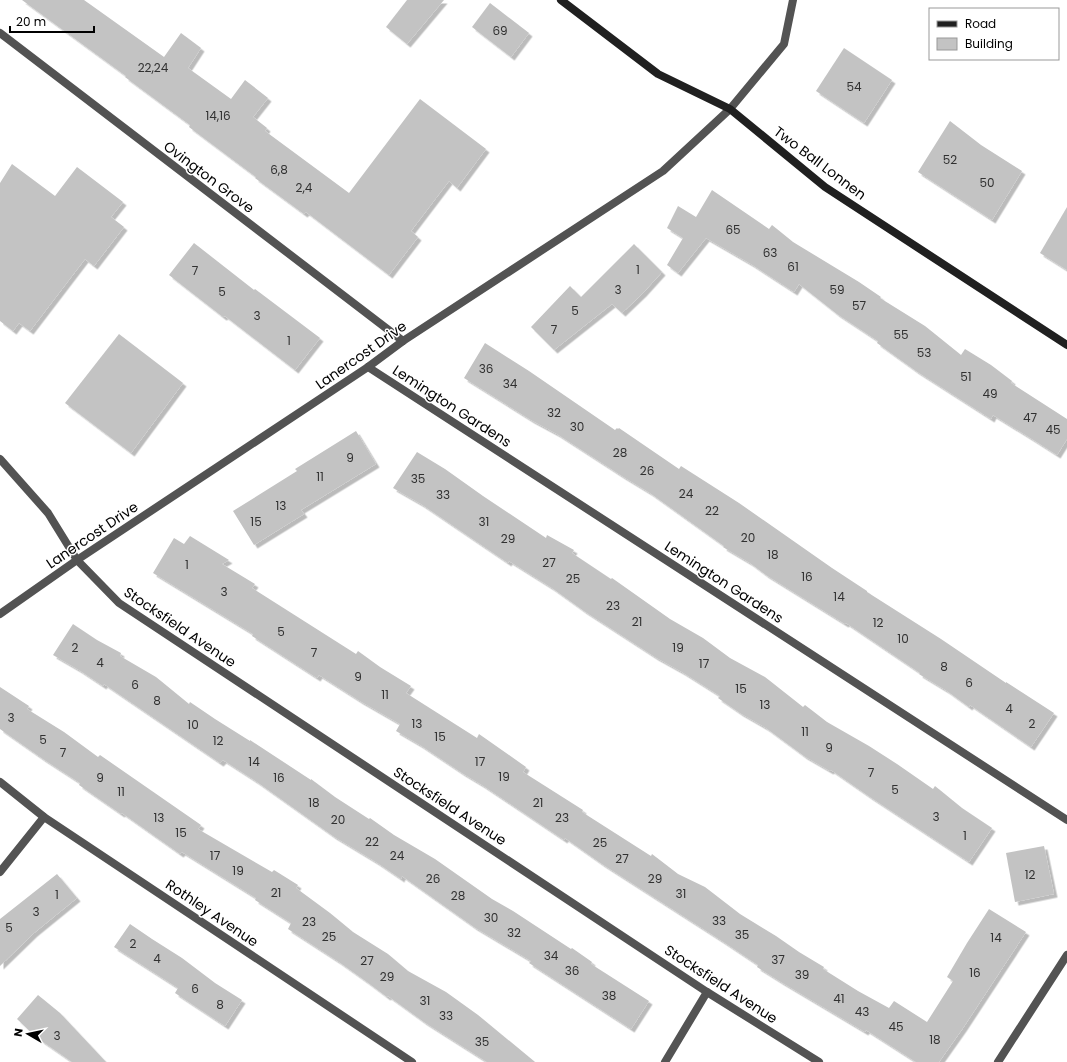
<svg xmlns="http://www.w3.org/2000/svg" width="1067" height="1062" viewBox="0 0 1067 1062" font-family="Poppins,sans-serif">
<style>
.building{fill:#c3c3c3;filter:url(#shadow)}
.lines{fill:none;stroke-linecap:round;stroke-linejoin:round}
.minor{stroke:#535353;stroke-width:8}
.tertiary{stroke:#535353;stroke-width:8}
.secondary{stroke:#202020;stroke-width:8}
.labels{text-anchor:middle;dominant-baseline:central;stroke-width:3;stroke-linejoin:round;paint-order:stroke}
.number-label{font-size:12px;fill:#313131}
.street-label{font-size:14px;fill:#000;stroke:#fff}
</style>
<defs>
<filter id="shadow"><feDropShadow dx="3.5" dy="3.5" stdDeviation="0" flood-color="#0004"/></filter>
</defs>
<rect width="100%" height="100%" fill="#fff"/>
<g class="building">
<path d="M 22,0 L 84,0 L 164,57 L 181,33 L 201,48 L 188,68 L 231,99 L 245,80 L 268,98 L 253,117 L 267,128 L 265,131 L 349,193 L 420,99 L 486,149 L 457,188 L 449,181 L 411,231 L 418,237 L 389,275 L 306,212 L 304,214 L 255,178 L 256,177 L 189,127 L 190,125 L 125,77 L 126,76 Z"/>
<path d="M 407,0 L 444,0 L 407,44 L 386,27 Z"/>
<path d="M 490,3 L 529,33 L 511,57 L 472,27 Z"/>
<path d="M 844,48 L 892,80 L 864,123 L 816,91 Z"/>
<path d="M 950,121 L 981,145 L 1022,171 L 992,220 L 918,172 Z"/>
<path d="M 12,164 L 55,196 L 77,167 L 123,202 L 111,217 L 124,227 L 94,266 L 85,259 L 30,331 L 19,323 L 13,331 L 0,321 L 0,183 Z"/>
<path d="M 712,190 L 769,229 L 772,225 L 793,242 L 859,282 L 881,297 L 880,298 L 925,326 L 961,355 L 965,349 L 991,365 L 1012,381 L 1011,383 L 1067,419 L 1067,439 L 1057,455 L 1032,439 L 993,415 L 991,419 L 916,371 L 877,343 L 878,341 L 837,314 L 799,284 L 794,292 L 751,264 L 706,238 L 678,273 L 667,265 L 683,238 L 667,228 L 678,206 L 696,217 Z"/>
<path d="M 1067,207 L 1067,270 L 1040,253 Z"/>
<path d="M 194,243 L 254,290 L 255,289 L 320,338 L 295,370 L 225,316 L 223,317 L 169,275 Z"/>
<path d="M 634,244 L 662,272 L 643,293 L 622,313 L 612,304 L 554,350 L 531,327 L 570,286 L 581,297 Z"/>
<path d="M 119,334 L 183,383 L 131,453 L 65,403 Z"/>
<path d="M 485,343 L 529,371 L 615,430 L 617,428 L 618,429 L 619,428 L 679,469 L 681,466 L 739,503 L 832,568 L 867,591 L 867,592 L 941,639 L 1006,683 L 1006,682 L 1054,713 L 1031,747 L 970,705 L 969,707 L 947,691 L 919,674 L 920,673 L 846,623 L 845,624 L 766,575 L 750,563 L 723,547 L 724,546 L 650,493 L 622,476 L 557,434 L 531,420 L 464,378 Z"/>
<path d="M 356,431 L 376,464 L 301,510 L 304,514 L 254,545 L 233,511 L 297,471 L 295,469 Z"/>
<path d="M 417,452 L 445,469 L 483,496 L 546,538 L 547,535 L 574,550 L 572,553 L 611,579 L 612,578 L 670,619 L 703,638 L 730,658 L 765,677 L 803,707 L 805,705 L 827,722 L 869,746 L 897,764 L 933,789 L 935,786 L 962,808 L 992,828 L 969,862 L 870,797 L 831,770 L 830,771 L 804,756 L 766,728 L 740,713 L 718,698 L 720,696 L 682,672 L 655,657 L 584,611 L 552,588 L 509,561 L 508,563 L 421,504 L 393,488 Z"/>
<path d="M 190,536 L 229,560 L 222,564 L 255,584 L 252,588 L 356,654 L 358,651 L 380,667 L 411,686 L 406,693 L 477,738 L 479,734 L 526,767 L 523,772 L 583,810 L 582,812 L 651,856 L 652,854 L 678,874 L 705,887 L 740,914 L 776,936 L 799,952 L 824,967 L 823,969 L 858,991 L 889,1008 L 894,1001 L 927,1022 L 953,981 L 947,977 L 967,943 L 989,909 L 1026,932 L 963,1028 L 939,1062 L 916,1062 L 866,1030 L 865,1032 L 781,982 L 757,967 L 758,965 L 722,941 L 602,864 L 565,838 L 564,840 L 482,785 L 462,773 L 420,745 L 396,731 L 400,724 L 360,701 L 319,675 L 317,678 L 252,636 L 253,634 L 153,573 L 174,538 L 184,544 Z"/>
<path d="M 73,624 L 97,640 L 121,653 L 120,656 L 156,677 L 189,704 L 190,702 L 215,719 L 250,741 L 250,740 L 311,780 L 311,779 L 335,797 L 369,819 L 370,818 L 394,835 L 435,859 L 492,899 L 513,911 L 571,949 L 572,948 L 592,962 L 591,964 L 649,1001 L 631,1029 L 529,963 L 531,961 L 474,927 L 402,876 L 401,879 L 376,862 L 333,836 L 257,782 L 223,760 L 220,763 L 104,684 L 103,686 L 79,670 L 53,655 Z"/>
<path d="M 0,687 L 29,706 L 27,709 L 64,732 L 98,757 L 100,755 L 201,825 L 198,829 L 272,872 L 274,870 L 298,885 L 296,888 L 330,913 L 353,932 L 388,954 L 408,971 L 446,992 L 478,1015 L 535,1062 L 487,1062 L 424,1022 L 388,996 L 387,997 L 367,982 L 339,962 L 288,929 L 291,923 L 255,900 L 256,898 L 182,852 L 180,854 L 122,813 L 121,814 L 79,785 L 80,783 L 43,759 L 0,729 Z"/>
<path d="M 1044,846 L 1054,894 L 1015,902 L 1006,853 Z"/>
<path d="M 57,874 L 77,898 L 34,933 L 0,966 L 0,919 Z"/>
<path d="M 130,924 L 152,939 L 182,958 L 215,983 L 242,1000 L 225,1026 L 175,993 L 178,988 L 114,947 Z"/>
<path d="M 38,995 L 60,1013 L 106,1062 L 72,1062 L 36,1037 L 17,1019 Z"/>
</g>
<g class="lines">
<g class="minor">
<path d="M 0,33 L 403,341"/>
<path d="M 368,367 L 1067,820"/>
<path d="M 0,459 L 48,513 L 77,560 L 119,603 L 707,992 L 819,1062"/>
<path d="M 0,782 L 44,817 L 412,1062"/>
<path d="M 0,872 L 44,817"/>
<path d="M 665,1062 L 707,992"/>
<path d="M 998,1062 L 1067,955"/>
</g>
<path class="tertiary" d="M 0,614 L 77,560 L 368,367 L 403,341 L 663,171 L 730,109 L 784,44 L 793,0"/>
<path class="secondary" d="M 561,0 L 658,74 L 730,109 L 825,187 L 1067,345"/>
</g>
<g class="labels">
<g class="number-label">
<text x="500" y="30">69</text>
<text x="153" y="67">22,24</text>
<text x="854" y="86">54</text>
<text x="218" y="115">14,16</text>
<text x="950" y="159">52</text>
<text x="279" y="169">6,8</text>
<text x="987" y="182">50</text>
<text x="304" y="187">2,4</text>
<text x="733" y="229">65</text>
<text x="770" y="252">63</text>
<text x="793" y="266">61</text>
<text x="638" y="269">1</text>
<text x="195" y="270">7</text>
<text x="618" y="289">3</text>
<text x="837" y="289">59</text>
<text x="222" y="291">5</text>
<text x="859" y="305">57</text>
<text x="575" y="310">5</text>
<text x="257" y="315">3</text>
<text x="554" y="329">7</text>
<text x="901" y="334">55</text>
<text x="289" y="340">1</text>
<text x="924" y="352">53</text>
<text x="486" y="368">36</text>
<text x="966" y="376">51</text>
<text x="510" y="383">34</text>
<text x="990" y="393">49</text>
<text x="554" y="412">32</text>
<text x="1030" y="417">47</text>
<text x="577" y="426">30</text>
<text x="1053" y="429">45</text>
<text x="620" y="452">28</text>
<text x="350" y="457">9</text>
<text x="647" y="470">26</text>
<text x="320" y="476">11</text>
<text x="418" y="478">35</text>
<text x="686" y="493">24</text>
<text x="443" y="494">33</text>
<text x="281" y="505">13</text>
<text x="712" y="510">22</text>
<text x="256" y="521">15</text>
<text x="484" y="521">31</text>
<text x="748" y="537">20</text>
<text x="508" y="538">29</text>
<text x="773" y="554">18</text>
<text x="549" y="562">27</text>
<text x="187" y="564">1</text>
<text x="807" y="576">16</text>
<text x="573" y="578">25</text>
<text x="224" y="591">3</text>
<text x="839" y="596">14</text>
<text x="613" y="605">23</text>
<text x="637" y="621">21</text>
<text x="878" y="622">12</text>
<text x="281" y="631">5</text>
<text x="903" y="638">10</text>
<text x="75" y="647">2</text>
<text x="678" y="647">19</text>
<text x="314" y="652">7</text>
<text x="100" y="662">4</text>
<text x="704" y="663">17</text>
<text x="944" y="666">8</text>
<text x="358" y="676">9</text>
<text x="969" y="682">6</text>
<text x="135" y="684">6</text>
<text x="741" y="688">15</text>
<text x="385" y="694">11</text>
<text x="157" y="700">8</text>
<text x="765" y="704">13</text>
<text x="1009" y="708">4</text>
<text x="11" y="717">3</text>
<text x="417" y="723">13</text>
<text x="1032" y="723">2</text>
<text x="193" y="724">10</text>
<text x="805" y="731">11</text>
<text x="440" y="736">15</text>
<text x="43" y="739">5</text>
<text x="218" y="740">12</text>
<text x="829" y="747">9</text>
<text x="63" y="752">7</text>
<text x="254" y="761">14</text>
<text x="480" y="761">17</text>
<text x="871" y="772">7</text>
<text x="504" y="776">19</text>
<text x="100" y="777">9</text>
<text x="279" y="777">16</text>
<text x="895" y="789">5</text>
<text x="121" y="791">11</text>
<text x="314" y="802">18</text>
<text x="538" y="802">21</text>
<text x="936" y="816">3</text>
<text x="159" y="817">13</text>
<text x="562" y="817">23</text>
<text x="338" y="819">20</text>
<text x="181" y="832">15</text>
<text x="965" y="835">1</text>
<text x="372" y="841">22</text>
<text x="600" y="842">25</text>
<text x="215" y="855">17</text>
<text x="397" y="855">24</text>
<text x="622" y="858">27</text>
<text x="238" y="870">19</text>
<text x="1030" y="874">12</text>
<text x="433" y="878">26</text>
<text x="655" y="878">29</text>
<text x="276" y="892">21</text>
<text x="681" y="893">31</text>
<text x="57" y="894">1</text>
<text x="458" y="895">28</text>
<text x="36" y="911">3</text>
<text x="491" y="917">30</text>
<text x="719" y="920">33</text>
<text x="309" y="921">23</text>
<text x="9" y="927">5</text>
<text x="514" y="932">32</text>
<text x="742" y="934">35</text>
<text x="329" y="936">25</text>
<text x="996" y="937">14</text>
<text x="133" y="943">2</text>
<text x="551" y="955">34</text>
<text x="157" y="958">4</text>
<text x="778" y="959">37</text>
<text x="367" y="960">27</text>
<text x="572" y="970">36</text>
<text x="975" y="972">16</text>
<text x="802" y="974">39</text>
<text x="387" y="976">29</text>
<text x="195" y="988">6</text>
<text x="609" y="995">38</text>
<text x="839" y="998">41</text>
<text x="425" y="1000">31</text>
<text x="220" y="1004">8</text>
<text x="862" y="1011">43</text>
<text x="446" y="1015">33</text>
<text x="896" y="1026">45</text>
<text x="57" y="1035">3</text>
<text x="935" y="1039">18</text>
<text x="482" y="1041">35</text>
</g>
<g class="street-label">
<text transform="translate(820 163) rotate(37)">Two Ball Lonnen</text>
<text transform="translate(209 177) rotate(37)">Ovington Grove</text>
<text transform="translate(361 355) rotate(-35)">Lanercost Drive</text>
<text transform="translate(452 406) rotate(33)">Lemington Gardens</text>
<text transform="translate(92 535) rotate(-34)">Lanercost Drive</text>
<text transform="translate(724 582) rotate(33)">Lemington Gardens</text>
<text transform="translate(180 627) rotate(34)">Stocksfield Avenue</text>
<text transform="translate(450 806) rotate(33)">Stocksfield Avenue</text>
<text transform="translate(212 913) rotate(34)">Rothley Avenue</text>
<text transform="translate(721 984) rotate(33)">Stocksfield Avenue</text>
</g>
</g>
<rect x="929" y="8" width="130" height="52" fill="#ffffff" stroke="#999999"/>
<rect x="937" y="21" width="20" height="6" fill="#202020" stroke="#999999"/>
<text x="965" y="28" font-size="12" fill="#000000">Road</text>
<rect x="937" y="38" width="20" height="12" fill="#c3c3c3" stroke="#999999"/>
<text x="965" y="48" font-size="12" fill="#000000">Building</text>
<g transform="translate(28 1034) rotate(279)" stroke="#ffffff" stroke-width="3" paint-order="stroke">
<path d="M0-3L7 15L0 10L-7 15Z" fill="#000000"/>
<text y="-6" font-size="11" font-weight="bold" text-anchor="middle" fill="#000000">N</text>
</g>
<path d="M10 26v6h84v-6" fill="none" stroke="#000000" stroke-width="2"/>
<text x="16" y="26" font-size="12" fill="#000000" stroke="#ffffff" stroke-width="3" paint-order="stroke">20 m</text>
</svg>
